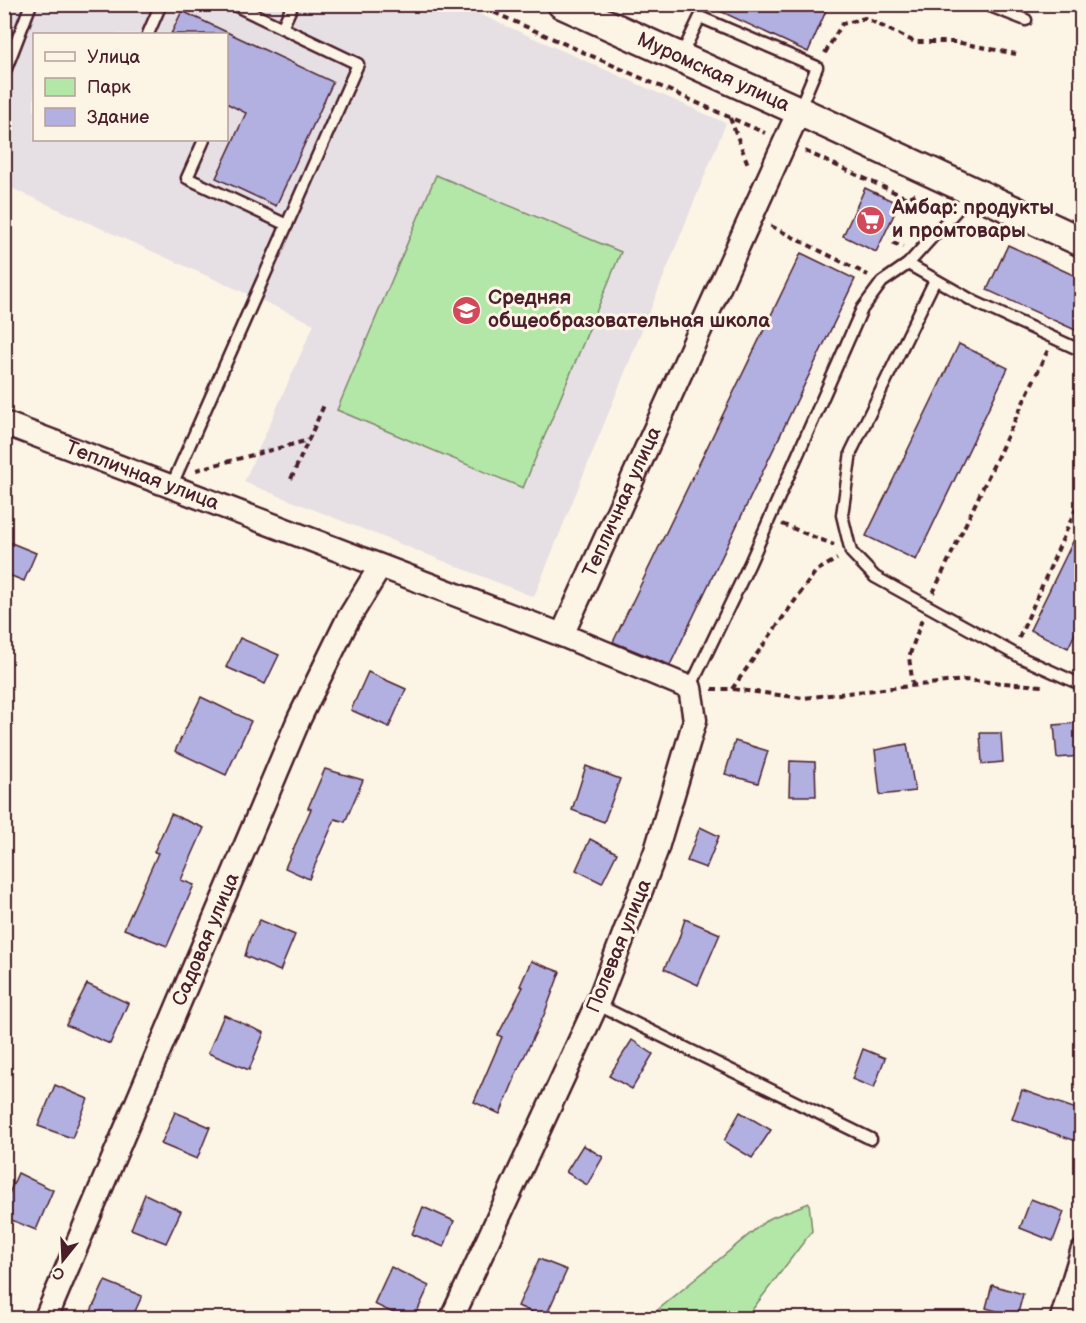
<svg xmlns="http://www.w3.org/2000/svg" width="1086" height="1323" viewBox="0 0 1086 1323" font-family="'Balsamiq Sans',sans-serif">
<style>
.built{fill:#e6e0e4;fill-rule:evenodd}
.green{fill:#b2e7a8;stroke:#7e836a;stroke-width:1.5}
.building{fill:#b2afe1;stroke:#4a1f2b;stroke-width:1.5}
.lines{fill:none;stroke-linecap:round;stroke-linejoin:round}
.service-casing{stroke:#4a1f2b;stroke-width:15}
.minor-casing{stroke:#4a1f2b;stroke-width:27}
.tertiary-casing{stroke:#4a1f2b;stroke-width:33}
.path{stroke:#4a1f2b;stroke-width:4;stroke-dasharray:6 4.5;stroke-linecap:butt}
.service{stroke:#fcf5e5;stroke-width:10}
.minor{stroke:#fcf5e5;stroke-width:22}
.tertiary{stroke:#fcf5e5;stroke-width:28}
.labels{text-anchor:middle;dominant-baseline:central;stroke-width:6;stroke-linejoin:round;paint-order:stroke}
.street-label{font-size:20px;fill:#4a1f2b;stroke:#fcf5e5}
.poi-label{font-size:20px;font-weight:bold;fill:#4a1f2b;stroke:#fcf5e5;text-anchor:start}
</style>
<rect width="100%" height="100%" fill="#fcf5e5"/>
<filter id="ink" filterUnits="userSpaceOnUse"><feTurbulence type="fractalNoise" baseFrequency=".0167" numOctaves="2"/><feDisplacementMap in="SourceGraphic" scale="12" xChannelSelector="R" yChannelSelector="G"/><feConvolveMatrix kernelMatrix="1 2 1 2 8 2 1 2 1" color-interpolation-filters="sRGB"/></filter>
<g filter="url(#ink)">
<path class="built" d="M 5,5 L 459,5 L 726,123 L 534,597 L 244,482 L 314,324 L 11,188 L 5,203 ZM 34,34 L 226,34 L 226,140 L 34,140 Z"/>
<g class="green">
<path d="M 436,175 L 621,252 L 523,488 L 337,410 Z"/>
<path d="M 809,1203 L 812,1231 L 746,1318 L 648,1318 L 768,1219 Z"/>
</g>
<g class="building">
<path d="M 705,4 L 829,4 L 808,52 Z"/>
<path d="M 182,11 L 333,82 L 276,206 L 216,178 L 246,113 L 226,103 L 226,34 L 171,34 Z"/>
<path d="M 865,188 L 899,204 L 876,252 L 843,236 Z"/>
<path d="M 1008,245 L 1082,279 L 1082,333 L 987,290 Z"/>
<path d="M 801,253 L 855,279 L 670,665 L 613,642 Z"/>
<path d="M 959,344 L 1008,368 L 916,560 L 866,536 Z"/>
<path d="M 1082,523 L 1082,619 L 1068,648 L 1030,630 Z"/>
<path d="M 4,540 L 36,553 L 24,581 L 4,573 Z"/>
<path d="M 240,638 L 279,655 L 265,684 L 226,667 Z"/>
<path d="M 368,672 L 406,689 L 389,727 L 351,710 Z"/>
<path d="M 201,697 L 251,721 L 226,775 L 175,751 Z"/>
<path d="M 1077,723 L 1081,756 L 1057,758 L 1054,725 Z"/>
<path d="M 980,733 L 1001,733 L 1003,762 L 982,764 Z"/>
<path d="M 735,741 L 768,751 L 758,783 L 725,774 Z"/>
<path d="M 907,744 L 915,791 L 880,795 L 875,750 Z"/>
<path d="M 790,761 L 815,762 L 816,796 L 789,796 Z"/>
<path d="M 586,766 L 620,779 L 604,822 L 572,810 Z"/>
<path d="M 325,769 L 363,780 L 345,822 L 335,819 L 309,879 L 285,868 L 311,809 L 308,808 Z"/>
<path d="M 171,814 L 204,828 L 181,880 L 194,885 L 167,946 L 124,929 L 158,853 L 154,852 Z"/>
<path d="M 700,827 L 719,836 L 706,868 L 687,861 Z"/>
<path d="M 590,839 L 617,853 L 602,883 L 576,870 Z"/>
<path d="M 685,919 L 720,934 L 698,985 L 664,969 L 678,941 Z"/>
<path d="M 260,920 L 295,935 L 280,971 L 245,956 L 250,938 Z"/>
<path d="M 531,961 L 560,972 L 544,1015 L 514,1078 L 515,1078 L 500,1114 L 474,1102 L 502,1037 L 498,1035 L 523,987 L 520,986 Z"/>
<path d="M 87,984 L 128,1003 L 110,1044 L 66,1025 Z"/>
<path d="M 224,1015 L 264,1033 L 249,1070 L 208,1053 Z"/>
<path d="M 632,1040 L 653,1054 L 632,1089 L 609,1076 Z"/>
<path d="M 863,1049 L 885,1058 L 874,1088 L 852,1079 Z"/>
<path d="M 55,1085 L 88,1099 L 72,1138 L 38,1126 Z"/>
<path d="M 1022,1090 L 1082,1111 L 1082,1143 L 1012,1119 Z"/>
<path d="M 175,1112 L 210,1127 L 197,1159 L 161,1144 Z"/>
<path d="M 740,1112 L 771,1130 L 752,1158 L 724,1141 Z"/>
<path d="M 583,1145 L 603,1157 L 587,1185 L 566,1172 Z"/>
<path d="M 18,1173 L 53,1190 L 36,1230 L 4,1217 L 4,1205 Z"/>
<path d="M 145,1194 L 181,1211 L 166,1243 L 131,1229 Z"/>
<path d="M 1031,1199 L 1064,1212 L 1053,1241 L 1020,1228 Z"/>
<path d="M 423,1207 L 454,1221 L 444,1247 L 412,1234 Z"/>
<path d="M 539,1259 L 567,1270 L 545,1318 L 518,1306 Z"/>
<path d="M 391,1267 L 429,1286 L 414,1318 L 404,1318 L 374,1304 Z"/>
<path d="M 105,1281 L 142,1296 L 132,1318 L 88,1318 Z"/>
<path d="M 992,1285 L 1023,1294 L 1017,1317 L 986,1308 Z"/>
</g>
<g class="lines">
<defs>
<g id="service">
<path d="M 985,4 L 1026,20"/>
<path d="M 282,28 L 293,4"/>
<path d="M 148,34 L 161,4"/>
<path d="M 681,56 L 700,17 L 817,67 L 799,110"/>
<path d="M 4,74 L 31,4"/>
<path d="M 204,140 L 187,178 L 287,225"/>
<path d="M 908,264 L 975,302 L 1082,351"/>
<path d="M 935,280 L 851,452 L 842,515 L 851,552 L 875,577 L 1022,658 L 1082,685"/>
<path d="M 171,487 L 358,64 L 232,4"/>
<path d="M 690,688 L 750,563 L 862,309 L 882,282 L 908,264 L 973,192"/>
<path d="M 596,1004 L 871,1139"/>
</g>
<g id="minor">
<path id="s1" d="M 4,423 L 562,635 L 690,688 L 695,720 L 656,851 L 600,997 L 452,1318"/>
<path id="s2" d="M 562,635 L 799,111"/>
<path id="s3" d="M 46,1318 L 299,719 L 347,621 L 380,567"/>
<path d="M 1062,1318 L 1082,1252"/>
</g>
<g id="tertiary">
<path id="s4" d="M 562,4 L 799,111 L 1082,242"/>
</g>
</defs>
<use href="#service" class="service-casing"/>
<use href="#minor" class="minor-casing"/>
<use href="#tertiary" class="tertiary-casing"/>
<g class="path">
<path d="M 475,4 L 765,133"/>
<path d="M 825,53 L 842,24 L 865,18 L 915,42 L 956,42 L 1016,54"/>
<path d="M 730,118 L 749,167"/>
<path d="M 805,151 L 907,198 L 918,193"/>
<path d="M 771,226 L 868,275"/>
<path d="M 893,243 L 903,247"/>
<path d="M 196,470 L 309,440"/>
<path d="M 291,479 L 325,403"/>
<path d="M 782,524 L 834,545"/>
<path d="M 933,593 L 1048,350"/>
<path d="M 1019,638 L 1082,495"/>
<path d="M 913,686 L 909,657 L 922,619"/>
<path d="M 712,689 L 732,689 L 803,698 L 964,680 L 1042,686"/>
<path d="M 732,689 L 816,571 L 837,559"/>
</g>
<use href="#service" class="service"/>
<use href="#minor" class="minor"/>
<use href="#tertiary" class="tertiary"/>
</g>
</g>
<defs>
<symbol id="supermarket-disc" viewBox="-11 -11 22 22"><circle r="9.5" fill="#d1495b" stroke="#fcf5e5"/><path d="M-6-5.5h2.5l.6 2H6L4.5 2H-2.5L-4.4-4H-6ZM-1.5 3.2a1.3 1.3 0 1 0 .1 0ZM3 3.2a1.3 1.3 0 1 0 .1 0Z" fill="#fff"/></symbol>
<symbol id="school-disc" viewBox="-11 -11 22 22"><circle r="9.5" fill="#d1495b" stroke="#fcf5e5"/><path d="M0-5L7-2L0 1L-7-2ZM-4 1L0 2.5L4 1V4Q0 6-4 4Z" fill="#fff"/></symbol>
</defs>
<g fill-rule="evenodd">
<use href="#supermarket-disc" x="854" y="204" width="33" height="33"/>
<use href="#school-disc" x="450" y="294" width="33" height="33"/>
</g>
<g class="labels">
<g class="street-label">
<text stroke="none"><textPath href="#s4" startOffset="166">Муромская улица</textPath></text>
<text stroke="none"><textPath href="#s1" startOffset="148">Тепличная улица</textPath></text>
<text stroke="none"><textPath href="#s2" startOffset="146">Тепличная улица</textPath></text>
<text stroke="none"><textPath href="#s3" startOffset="411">Садовая улица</textPath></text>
<text transform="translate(619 946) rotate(-68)">Полевая улица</text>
</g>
<g class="poi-label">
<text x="892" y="208">Амбар: продукты<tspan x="892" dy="23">и промтовары</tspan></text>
<text x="488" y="298">Средняя<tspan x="488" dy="23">общеобразовательная школа</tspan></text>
</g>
</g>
<rect width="1086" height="1323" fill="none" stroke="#fcf5e5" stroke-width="24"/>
<rect x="12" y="12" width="1062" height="1299" fill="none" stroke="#4a1f2b" stroke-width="2" filter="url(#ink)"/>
<rect x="33" y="33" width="195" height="108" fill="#fcf5e5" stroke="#b59f9b" stroke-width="1.5"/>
<rect x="45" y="52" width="30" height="9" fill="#fcf5e5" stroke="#b59f9b" stroke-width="1.5"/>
<text x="87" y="63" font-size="18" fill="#4a1f2b">Улица</text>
<rect x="45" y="78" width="30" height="18" fill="#b2e7a8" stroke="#b59f9b" stroke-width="1.5"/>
<text x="87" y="93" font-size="18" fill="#4a1f2b">Парк</text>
<rect x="45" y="108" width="30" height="18" fill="#b2afe1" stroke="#b59f9b" stroke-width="1.5"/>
<text x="87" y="123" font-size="18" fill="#4a1f2b">Здание</text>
<g transform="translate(63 1260) rotate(198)" stroke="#fcf5e5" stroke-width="4.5" paint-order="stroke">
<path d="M0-4.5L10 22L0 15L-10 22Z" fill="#4a1f2b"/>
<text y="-9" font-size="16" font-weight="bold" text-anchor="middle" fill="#4a1f2b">С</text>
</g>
</svg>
